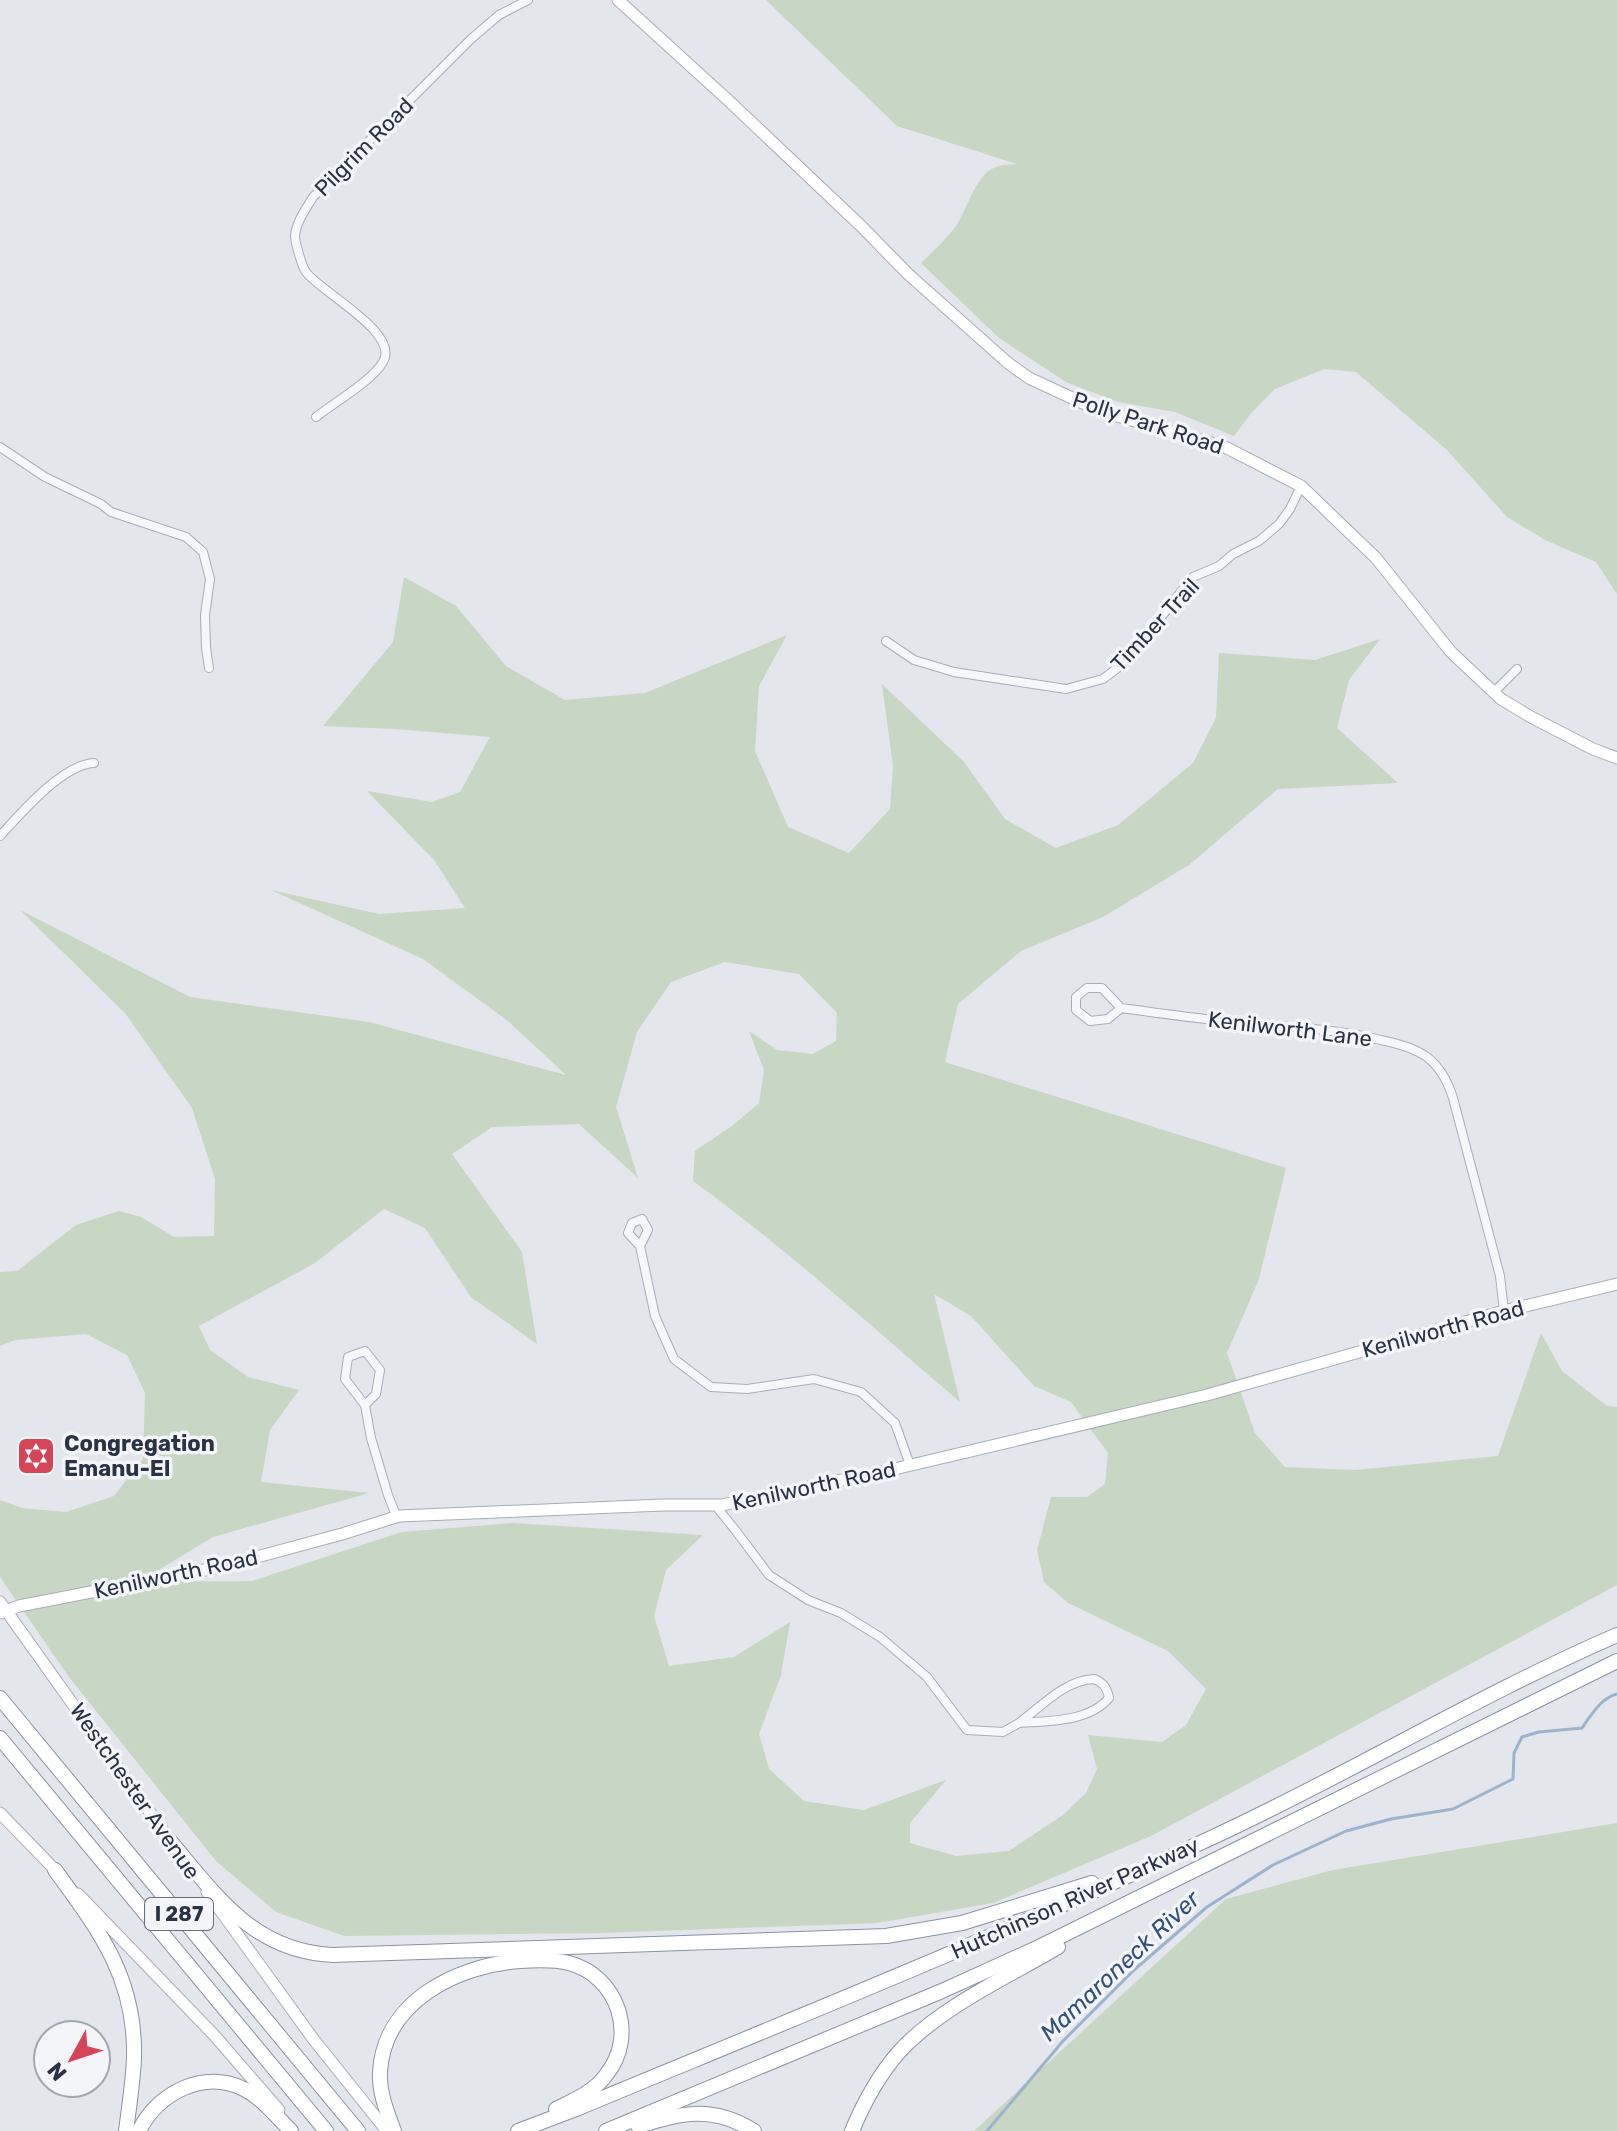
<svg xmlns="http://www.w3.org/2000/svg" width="1617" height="2131" viewBox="0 0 1617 2131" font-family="Rubik,sans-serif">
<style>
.green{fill:#c8d6c4;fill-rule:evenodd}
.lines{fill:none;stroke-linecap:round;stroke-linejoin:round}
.stream{stroke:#9db3cd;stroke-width:3}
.street-casing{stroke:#a8adb7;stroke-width:10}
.secondary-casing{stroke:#a8adb7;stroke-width:13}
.highway-casing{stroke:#8a93a3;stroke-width:16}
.street{stroke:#f6f7fa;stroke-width:8}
.secondary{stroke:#fff;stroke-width:11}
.highway{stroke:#fff;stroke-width:14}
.labels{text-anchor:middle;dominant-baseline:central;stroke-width:7;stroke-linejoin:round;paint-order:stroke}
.shield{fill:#f3f5f9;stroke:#666d7b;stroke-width:2}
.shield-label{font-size:20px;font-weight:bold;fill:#2a3345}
.street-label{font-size:22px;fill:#2a3345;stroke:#f3f5f9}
.poi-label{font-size:22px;font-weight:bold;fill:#2a3345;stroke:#f3f5f9;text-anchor:start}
.water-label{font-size:24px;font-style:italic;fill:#32517b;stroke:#f3f5f9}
</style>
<rect width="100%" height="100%" fill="#e3e6ec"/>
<g class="green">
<path d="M 766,0 L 1617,0 L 1617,594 L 1596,562 L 1545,540 L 1507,517 L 1447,450 L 1356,372 L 1324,369 L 1275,389 L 1252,412 L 1234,436 L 1175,412 L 1118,402 L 1066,382 L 999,338 L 921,263 C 933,251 946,240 956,226 C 968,209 975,172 999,166 C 1005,164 1012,165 1017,164 L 897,126 Z"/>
<path d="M 404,577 L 456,606 L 506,666 L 565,700 L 645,693 L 787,635 L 759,686 L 755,751 L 788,827 L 849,853 L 890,809 L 893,766 L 882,684 L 964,762 L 1005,819 L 1056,848 L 1118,825 L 1193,763 L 1216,718 L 1219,653 L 1315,660 L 1380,639 L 1349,680 L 1337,728 L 1398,783 L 1278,789 L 1189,865 L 1103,917 L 1021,951 L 958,1004 L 945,1062 L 1286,1168 L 1259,1279 L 1227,1353 L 1255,1433 L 1285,1467 L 1355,1470 L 1498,1456 L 1541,1333 L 1562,1371 L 1607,1406 L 1617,1407 L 1617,1585 L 1151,1836 L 993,1903 L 877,1923 L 602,1933 L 344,1936 L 276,1912 L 216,1861 L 69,1677 L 0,1577 L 0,1500 L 22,1508 L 66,1512 L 114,1496 L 143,1459 L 145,1393 L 127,1355 L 86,1334 L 15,1340 L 0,1346 L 0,1272 L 17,1271 L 76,1225 L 119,1211 L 141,1217 L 174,1237 L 214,1236 L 215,1179 L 192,1108 L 125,1013 L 20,910 L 190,997 L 369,1022 L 566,1075 L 508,1021 L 423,959 L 271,890 L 379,914 L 465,908 L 434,860 L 367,791 L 432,802 L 460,792 L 490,737 L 395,729 L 323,726 L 393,642 ZM 725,962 L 799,974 L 837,1013 L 836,1041 L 813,1054 L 777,1050 L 749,1031 L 764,1070 L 759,1103 L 732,1126 L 695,1151 L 693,1181 C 787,1249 872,1327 960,1402 L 934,1294 L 971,1316 L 1034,1386 L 1071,1402 L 1108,1453 L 1105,1484 L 1087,1497 L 1051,1497 L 1037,1550 L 1044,1582 L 1068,1603 L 1168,1651 L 1206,1689 L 1186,1725 L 1162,1742 L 1088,1735 L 1097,1769 L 1086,1793 L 1063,1815 L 1009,1851 L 956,1856 L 910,1843 L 910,1823 L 946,1780 L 864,1810 L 804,1801 L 769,1769 L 759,1734 L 781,1675 L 790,1622 L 734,1657 L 669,1666 L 654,1616 L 666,1570 L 703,1535 L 513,1523 L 402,1532 L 252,1581 L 139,1582 L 213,1537 L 369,1493 L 261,1482 L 270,1430 L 299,1390 L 248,1377 L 210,1350 L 199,1326 L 315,1263 L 384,1209 L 425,1228 L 471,1297 L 537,1344 L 522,1252 L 452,1154 L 492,1127 L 579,1124 L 638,1178 L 616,1107 L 637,1032 L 671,982 Z"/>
<path d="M 1617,1823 L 1617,2131 L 974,2131 L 1226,1899 L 1333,1870 Z"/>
</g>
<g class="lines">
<path class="stream" d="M 987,2131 L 1063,2041 L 1134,1970 L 1207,1907 L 1273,1865 L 1346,1831 L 1391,1819 L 1453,1809 L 1513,1779 L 1514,1753 L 1522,1737 L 1539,1732 L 1582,1728 C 1591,1715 1601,1698 1617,1694"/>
<defs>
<g id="street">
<path d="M 316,417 C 335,402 372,381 383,362 C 401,333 319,291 306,272 C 302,267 295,242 295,236 C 296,222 306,209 313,197 L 471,39 L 499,15 L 528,0"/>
<path d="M 0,447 L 45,477 L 101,504 L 111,512 L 186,537 L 203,552 L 210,579 L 205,615 L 206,648 L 209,668"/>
<path d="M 886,641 L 914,660 L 954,672 L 1066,689 L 1103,679 L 1124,663 L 1193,577 L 1219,566 L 1233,554 L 1259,541 L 1279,524 L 1290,509 L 1301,486"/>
<path d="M 1494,692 L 1517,669"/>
<path d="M 0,836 C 20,814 63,764 94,763"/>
<path d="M 1121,1008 L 1102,988 L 1087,988 L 1076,997 L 1076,1010 L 1090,1021 L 1108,1019 L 1121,1008 C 1159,1013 1197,1019 1236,1022 C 1285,1027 1333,1028 1381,1040 C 1396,1043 1414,1048 1427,1057 C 1440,1067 1448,1082 1453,1098 L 1500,1276 L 1504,1311"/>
<path d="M 640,1246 L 648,1230 L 642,1219 L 632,1223 L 628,1233 L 640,1246 L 655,1316 L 674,1359 L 711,1387 L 747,1389 L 814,1379 L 861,1392 L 895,1423 L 910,1465"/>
<path d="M 365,1405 L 376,1394 L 380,1370 L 365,1351 L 348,1357 L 345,1379 L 365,1405 L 371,1438 L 388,1495 L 395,1513 L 399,1516"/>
<path d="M 715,1505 L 736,1531 L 769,1575 L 808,1600 L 841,1613 L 880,1637 L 927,1677 L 967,1730 L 1003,1732 L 1019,1723"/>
<path d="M 1094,1679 C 1104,1683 1107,1688 1109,1698 C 1089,1722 1048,1721 1019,1723 C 1042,1706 1065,1680 1094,1679 Z"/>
</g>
<g id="secondary">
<path d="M 618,0 L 729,101 L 861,226 L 908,274 L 1008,363 L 1029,378 L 1100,411 L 1225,447 L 1301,486 L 1376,558 L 1451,652 L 1501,699 L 1531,717 L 1593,749 L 1617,758"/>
<path d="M 0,1602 L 174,1846"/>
<path d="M 0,1613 L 19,1606 L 220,1567 L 342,1534 L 399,1516 L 663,1505 L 722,1505 L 886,1471 L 1207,1395 L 1504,1311 L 1617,1284"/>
<path d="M 0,1813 L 61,1876"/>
<path d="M 207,1892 L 314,2040 L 387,2131"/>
<path d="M 78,1894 L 214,2035 L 279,2110"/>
</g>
<g id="highway">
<path d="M 0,1698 L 358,2131"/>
<path d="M 0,1738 L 326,2131"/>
<path d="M 170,1841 C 217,1896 253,1951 332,1955 L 886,1936 L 962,1923 L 1092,1883"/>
<path d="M 55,1870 C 99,1930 136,1978 134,2058 C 133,2082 129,2107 126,2131"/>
<path d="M 638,2126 C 682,2113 712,2105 754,2131"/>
<path d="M 139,2131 C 157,2093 204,2069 244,2089 C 262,2098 277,2117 291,2131"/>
<path d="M 394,2131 C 387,2112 379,2093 380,2072 C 384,2001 458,1965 520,1961 C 536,1960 554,1959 569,1963 C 618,1976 638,2036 606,2075 C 594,2092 574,2100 556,2109"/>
<path d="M 518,2131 L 576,2109 C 788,2021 1002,1935 1211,1838 C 1348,1775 1478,1695 1617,1635"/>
<path d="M 606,2131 L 942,1991 L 1039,1947 L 1617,1661"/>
<path d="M 852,2131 C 864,2102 878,2076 899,2052 C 939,2008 1007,1977 1058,1947"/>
</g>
</defs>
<use href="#street" class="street-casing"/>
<use href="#secondary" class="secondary-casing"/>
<use href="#highway" class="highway-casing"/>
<use href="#street" class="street"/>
<use href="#secondary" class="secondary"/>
<use href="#highway" class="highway"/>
</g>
<defs>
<symbol id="synagogue-square" viewBox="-11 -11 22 22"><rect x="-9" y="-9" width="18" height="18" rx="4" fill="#d44558" stroke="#f3f5f9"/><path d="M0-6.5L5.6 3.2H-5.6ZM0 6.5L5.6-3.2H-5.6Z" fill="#fff"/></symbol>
</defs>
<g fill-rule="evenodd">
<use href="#synagogue-square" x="14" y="1434" width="44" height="44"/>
</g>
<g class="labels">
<rect class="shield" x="145" y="1898" width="68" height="32" rx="6"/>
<g class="shield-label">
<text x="179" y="1914">I 287</text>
</g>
<g class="street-label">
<text transform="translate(364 147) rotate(-45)">Pilgrim Road</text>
<text transform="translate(1148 423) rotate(18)">Polly Park Road</text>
<text transform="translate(1155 625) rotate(-47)">Timber Trail</text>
<text transform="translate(1290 1029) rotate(7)">Kenilworth Lane</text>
<text transform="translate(1443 1329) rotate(-15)">Kenilworth Road</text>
<text transform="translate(814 1486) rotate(-12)">Kenilworth Road</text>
<text transform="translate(176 1574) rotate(-12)">Kenilworth Road</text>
<text transform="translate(135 1791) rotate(55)">Westchester Avenue</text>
<text transform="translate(1075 1898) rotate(-24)">Hutchinson River Parkway</text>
</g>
<g class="poi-label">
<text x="64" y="1443">Congregation<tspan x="64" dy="25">Emanu-El</tspan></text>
</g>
<g class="water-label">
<text transform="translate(1120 1966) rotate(-43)">Mamaroneck River</text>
</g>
</g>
<g transform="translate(72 2059) rotate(230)"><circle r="38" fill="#f3f5f9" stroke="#a3a7b1" stroke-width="2"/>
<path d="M0-6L14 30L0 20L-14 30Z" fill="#d44558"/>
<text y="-12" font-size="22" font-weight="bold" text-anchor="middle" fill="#2a3345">N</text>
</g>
</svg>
